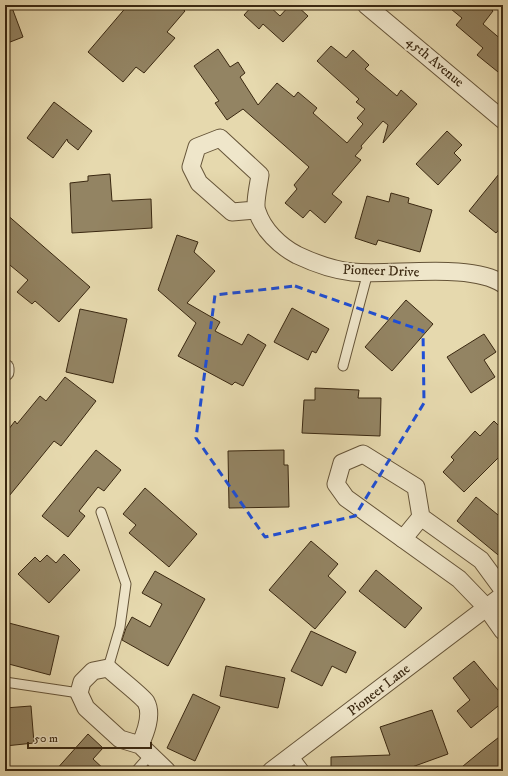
<svg xmlns="http://www.w3.org/2000/svg" width="508" height="776" viewBox="0 0 508 776" font-family="'IM FELL DW Pica',serif">
<style>
.building{fill:#938463;stroke:#3a2811}
.lines{fill:none;stroke-linecap:round;stroke-linejoin:round}
.lane-casing{stroke:#655438;stroke-width:11}
.street-casing{stroke:#655438;stroke-width:19}
.lane{stroke:#efe6ca;stroke-width:9}
.street{stroke:#efe6ca;stroke-width:17}
.marked{fill:none;stroke:#1d4ed8;stroke-width:3;stroke-dasharray:8 5;stroke-linejoin:round}
.labels{text-anchor:middle;dominant-baseline:central;stroke-width:4;stroke-linejoin:round;paint-order:stroke}
.street-label{font-size:14px;fill:#3a2811;stroke:#efe6ca}
</style>
<rect width="100%" height="100%" fill="#e6d9ae"/>
<filter id="stains"><feTurbulence type="fractalNoise" baseFrequency=".005" numOctaves="4"/><feColorMatrix values="0 0 0 0 .2 0 0 0 0 .09 0 0 0 0 .02 0 0 0 .5 -.17"/></filter>
<radialGradient id="worn" r=".72"><stop offset=".6" stop-color="#630" stop-opacity="0"/><stop offset="1" stop-color="#630" stop-opacity=".3"/></radialGradient>
<g class="building">
<path d="M 5,5 L 11,5 L 23,37 L 5,44 Z"/>
<path d="M 128,5 L 178,5 L 185,11 L 167,32 L 175,38 L 144,73 L 136,67 L 123,82 L 88,52 Z"/>
<path d="M 253,5 L 268,5 L 280,16 L 290,5 L 296,5 L 308,16 L 283,42 L 263,24 L 259,29 L 244,15 Z"/>
<path d="M 446,5 L 486,5 L 493,11 L 483,24 L 503,41 L 503,76 L 477,55 L 483,48 L 456,25 L 462,18 Z"/>
<path d="M 331,46 L 346,58 L 353,50 L 369,65 L 365,69 L 397,96 L 401,90 L 417,104 L 383,143 L 388,125 L 383,121 L 361,146 L 362,148 L 355,156 L 361,160 L 332,194 L 342,202 L 325,223 L 310,210 L 303,218 L 285,203 L 297,189 L 294,185 L 309,167 L 243,109 L 227,120 L 215,103 L 219,101 L 194,66 L 218,49 L 230,67 L 238,62 L 245,73 L 240,77 L 258,105 L 277,83 L 294,97 L 298,92 L 317,108 L 313,113 L 347,143 L 363,124 L 357,118 L 365,109 L 356,102 L 359,99 L 317,61 Z"/>
<path d="M 54,102 L 92,131 L 78,150 L 68,142 L 67,139 L 53,158 L 27,138 Z"/>
<path d="M 447,131 L 462,145 L 454,153 L 461,160 L 438,185 L 416,164 Z"/>
<path d="M 503,169 L 503,225 L 496,233 L 469,211 Z"/>
<path d="M 110,174 L 112,201 L 151,199 L 152,228 L 72,233 L 70,183 L 88,181 L 88,176 Z"/>
<path d="M 391,193 L 409,198 L 408,203 L 432,210 L 420,252 L 378,240 L 376,245 L 355,238 L 367,196 L 389,202 Z"/>
<path d="M 5,213 L 90,287 L 59,322 L 35,301 L 32,304 L 17,292 L 28,280 L 5,261 Z"/>
<path d="M 177,235 L 198,242 L 194,252 L 215,271 L 187,303 L 220,322 L 215,331 L 242,345 L 248,334 L 266,345 L 243,386 L 235,382 L 232,385 L 178,356 L 196,323 L 158,290 Z"/>
<path d="M 406,300 L 433,324 L 392,371 L 365,347 Z"/>
<path d="M 292,308 L 329,329 L 316,353 L 312,351 L 308,360 L 274,342 Z"/>
<path d="M 80,309 L 127,319 L 113,383 L 66,372 Z"/>
<path d="M 484,334 L 496,352 L 484,360 L 495,377 L 471,393 L 447,357 Z"/>
<path d="M 65,377 L 96,401 L 61,446 L 54,441 L 5,501 L 5,434 L 15,421 L 17,424 L 40,396 L 46,401 Z"/>
<path d="M 315,388 L 359,390 L 358,398 L 381,398 L 380,436 L 302,433 L 304,400 L 315,400 Z"/>
<path d="M 494,421 L 503,430 L 503,453 L 464,492 L 443,472 L 454,460 L 451,457 L 475,431 L 480,436 Z"/>
<path d="M 96,450 L 121,470 L 104,491 L 98,487 L 79,511 L 85,516 L 68,537 L 42,516 Z"/>
<path d="M 284,450 L 284,465 L 288,465 L 289,507 L 229,508 L 228,451 Z"/>
<path d="M 145,488 L 197,534 L 169,567 L 129,533 L 136,525 L 123,514 Z"/>
<path d="M 476,497 L 503,519 L 503,559 L 457,521 Z"/>
<path d="M 311,541 L 338,564 L 328,576 L 346,592 L 315,629 L 269,590 Z"/>
<path d="M 64,554 L 80,570 L 49,603 L 18,574 L 35,557 L 40,562 L 47,555 L 56,563 Z"/>
<path d="M 376,570 L 422,608 L 405,628 L 359,591 Z"/>
<path d="M 155,571 L 205,599 L 168,666 L 122,640 L 126,628 L 132,617 L 150,627 L 162,604 L 142,593 Z"/>
<path d="M 5,622 L 59,636 L 50,675 L 5,663 Z"/>
<path d="M 311,631 L 356,652 L 346,673 L 332,666 L 322,686 L 291,671 Z"/>
<path d="M 474,661 L 503,696 L 503,702 L 471,728 L 457,711 L 470,700 L 453,678 Z"/>
<path d="M 226,666 L 285,678 L 278,708 L 220,696 Z"/>
<path d="M 193,694 L 220,707 L 195,761 L 167,748 Z"/>
<path d="M 31,706 L 34,743 L 5,746 L 5,708 Z"/>
<path d="M 432,710 L 448,754 L 401,771 L 331,771 L 331,757 L 390,755 L 380,727 Z"/>
<path d="M 88,734 L 103,748 L 93,759 L 106,771 L 55,771 Z"/>
<path d="M 503,734 L 503,771 L 457,771 L 485,748 Z"/>
</g>
<g class="lines">
<defs>
<g id="lane">
<path d="M 343,366 L 368,272"/>
<path d="M 101,512 L 126,584 L 120,627 L 108,668"/>
<path d="M 5,682 L 79,693"/>
<path d="M 293,755 L 305,771"/>
<path d="M 136,771 L 150,755"/>
</g>
<g id="street">
<path d="M 366,5 L 503,120"/>
<path d="M 256,210 L 232,212 L 199,183 L 191,167 L 197,147 L 220,138 L 260,175 C 259,183 254,204 257,211 C 263,230 280,246 297,255 C 314,263 333,270 352,272 C 393,276 470,262 503,284"/>
<path d="M 5,368 L 5,372"/>
<path d="M 403,539 L 421,517"/>
<path d="M 503,590 L 481,560 L 421,517 L 416,487 L 363,454 L 342,463 L 336,484 L 346,498 L 459,579 L 486,607 L 503,631"/>
<path d="M 140,745 C 145,734 153,715 146,702 C 141,695 116,676 108,668 L 93,671 L 82,682 L 79,693 L 86,708 L 120,739 L 140,745 L 167,771"/>
<path d="M 271,771 L 503,595"/>
</g>
</defs>
<use href="#lane" class="lane-casing"/>
<use href="#street" class="street-casing"/>
<use href="#lane" class="lane"/>
<use href="#street" class="street"/>
</g>
<path class="marked" d="M 295,286 L 423,331 L 424,403 L 355,516 L 265,537 L 196,438 L 215,295 Z"/>
<g class="labels">
<g class="street-label">
<text transform="translate(435 62) rotate(40)">45th Avenue</text>
<text transform="translate(381 271) rotate(2)">Pioneer Drive</text>
<text transform="translate(379 690) rotate(-38)">Pioneer Lane</text>
</g>
</g>
<rect width="508" height="776" fill="none" stroke="#e6d9ae" stroke-width="20"/>
<rect x="6" y="6" width="496" height="764" fill="none" stroke="#3a2811" stroke-width="2"/>
<rect x="10" y="10" width="488" height="756" fill="none" stroke="#3a2811"/>
<path d="M28 742v6h123v-6" fill="none" stroke="#3a2811" stroke-width="2"/>
<text x="34" y="742" font-size="12" fill="#3a2811" stroke="#efe6ca" stroke-width="3" paint-order="stroke">50 m</text>
<rect width="100%" height="100%" filter="url(#stains)"/>
<rect width="100%" height="100%" fill="url(#worn)"/>
</svg>
